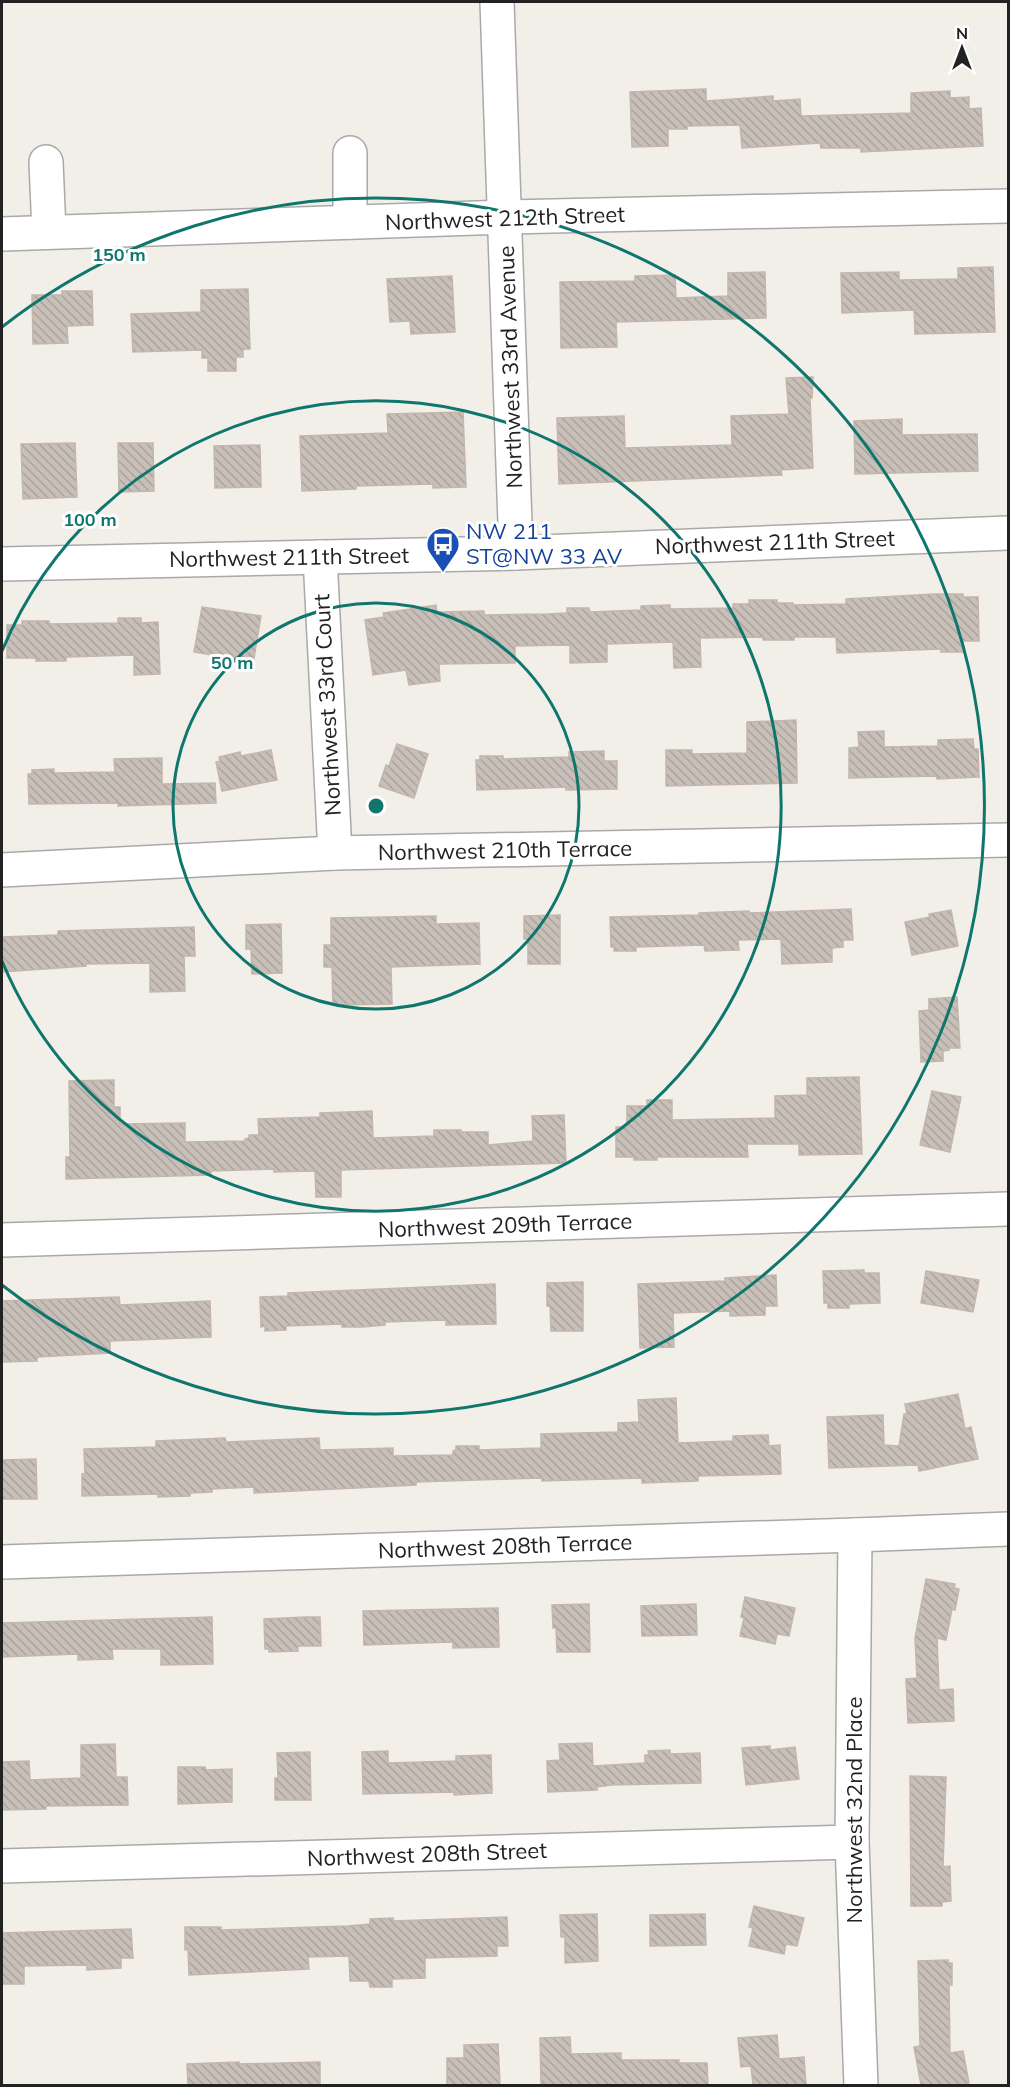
<svg xmlns="http://www.w3.org/2000/svg" width="1010" height="2087" viewBox="0 0 1010 2087" font-family="Mulish,sans-serif">
<style>
.building{fill:url(#building-back-hatch);stroke:#c4b6ab;stroke-width:1.5}
.lines{fill:none;stroke-linecap:round;stroke-linejoin:round}
.minor-casing{stroke:#a9a9a9;stroke-width:36}
.minor{stroke:#fff;stroke-width:33}
.ring{fill:none;stroke:#0f766e;stroke-width:3}
.labels{text-anchor:middle;dominant-baseline:central;stroke-width:6;stroke-linejoin:round;paint-order:stroke}
.street-label{font-size:22px;fill:#222;stroke:#fff}
.transit-label{font-size:22px;fill:#164399;stroke:#fff;text-anchor:start}
.centre{fill:#0f766e;stroke:#fff;stroke-width:3}
.ring-label{font-size:18px;text-anchor:middle;font-weight:bold;fill:#0f766e;stroke:#fff;stroke-width:6;stroke-linejoin:round;paint-order:stroke}
</style>
<defs>
<pattern id="building-back-hatch" width="6" height="6" patternUnits="userSpaceOnUse" patternTransform="scale(1.5)"><rect width="6" height="6" fill="#c7bfb8"/><path d="M-1 5l2 2M0 0l6 6M5-1l2 2" fill="none" stroke="#aba49e"/></pattern>
</defs>
<rect width="100%" height="100%" fill="#f2efe9"/>
<g class="building">
<path d="M 706,89 L 706,101 L 773,96 L 773,101 L 800,99 L 801,116 L 911,113 L 911,93 L 950,91 L 950,98 L 969,97 L 969,109 L 981,108 L 983,146 L 861,152 L 861,148 L 821,148 L 820,143 L 742,148 L 740,125 L 687,126 L 687,129 L 668,129 L 668,146 L 632,147 L 630,92 Z"/>
<path d="M 993,267 L 995,332 L 915,334 L 914,310 L 842,313 L 841,273 L 899,272 L 899,280 L 958,279 L 958,268 Z"/>
<path d="M 765,272 L 766,318 L 616,322 L 617,347 L 561,348 L 560,282 L 635,281 L 635,276 L 675,275 L 676,298 L 728,296 L 728,273 Z"/>
<path d="M 452,276 L 455,332 L 411,334 L 410,321 L 390,322 L 387,279 Z"/>
<path d="M 248,289 L 250,349 L 243,349 L 243,357 L 236,357 L 236,371 L 208,371 L 208,358 L 202,358 L 202,350 L 133,352 L 131,314 L 201,312 L 201,290 Z"/>
<path d="M 62,291 L 92,291 L 93,325 L 67,326 L 68,343 L 33,344 L 32,295 L 62,295 Z"/>
<path d="M 813,377 L 812,398 L 810,398 L 813,468 L 781,470 L 782,475 L 559,484 L 557,418 L 624,416 L 625,448 L 732,445 L 731,416 L 789,414 L 786,378 Z"/>
<path d="M 463,412 L 466,487 L 433,488 L 433,484 L 356,486 L 356,489 L 302,491 L 300,436 L 388,433 L 387,414 Z"/>
<path d="M 902,419 L 902,435 L 977,434 L 978,471 L 855,474 L 854,421 Z"/>
<path d="M 75,443 L 77,497 L 23,499 L 21,444 Z"/>
<path d="M 118,443 L 153,443 L 154,491 L 119,492 Z"/>
<path d="M 260,445 L 261,487 L 215,488 L 214,446 Z"/>
<path d="M 935,594 L 963,594 L 963,597 L 978,597 L 979,641 L 963,641 L 963,652 L 941,652 L 941,649 L 837,653 L 836,637 L 794,637 L 794,640 L 763,640 L 763,637 L 700,638 L 701,667 L 674,668 L 673,642 L 607,644 L 607,662 L 570,663 L 570,645 L 515,646 L 515,663 L 439,664 L 440,681 L 409,685 L 406,670 L 373,675 L 365,620 L 384,617 L 383,613 L 436,605 L 437,612 L 484,611 L 484,615 L 548,614 L 567,613 L 567,608 L 589,608 L 590,612 L 641,610 L 641,606 L 670,605 L 670,609 L 733,608 L 733,604 L 749,604 L 749,600 L 777,600 L 777,603 L 793,603 L 793,605 L 846,604 L 846,599 Z"/>
<path d="M 202,607 L 261,616 L 253,664 L 223,661 L 223,657 L 194,652 Z"/>
<path d="M 118,618 L 141,618 L 141,623 L 158,622 L 160,674 L 134,675 L 134,655 L 66,657 L 66,661 L 36,661 L 36,658 L 7,658 L 7,625 L 22,625 L 22,621 L 49,621 L 49,624 L 118,623 Z"/>
<path d="M 796,720 L 797,783 L 666,786 L 666,750 L 692,750 L 692,754 L 747,753 L 747,722 Z"/>
<path d="M 884,731 L 884,747 L 938,746 L 938,740 L 973,739 L 974,749 L 978,749 L 979,777 L 937,779 L 936,776 L 849,778 L 849,748 L 859,747 L 858,732 Z"/>
<path d="M 397,744 L 428,754 L 414,798 L 379,786 L 386,765 L 389,766 Z"/>
<path d="M 271,750 L 277,780 L 222,791 L 216,762 L 220,761 L 219,757 L 240,752 L 241,756 Z"/>
<path d="M 604,751 L 604,761 L 617,761 L 617,789 L 566,790 L 566,787 L 477,790 L 476,760 L 480,760 L 480,756 L 503,756 L 503,759 L 569,757 L 569,752 Z"/>
<path d="M 162,758 L 162,784 L 215,783 L 216,803 L 118,806 L 118,803 L 29,804 L 28,774 L 32,774 L 32,770 L 54,769 L 54,773 L 115,772 L 114,759 Z"/>
<path d="M 851,909 L 853,940 L 843,940 L 843,947 L 832,948 L 832,962 L 782,964 L 781,939 L 738,940 L 739,950 L 705,951 L 704,945 L 636,947 L 636,951 L 614,951 L 614,947 L 611,947 L 610,917 L 699,915 L 699,913 L 749,911 L 749,913 Z"/>
<path d="M 951,910 L 958,946 L 912,955 L 905,922 L 930,917 L 929,914 Z"/>
<path d="M 560,915 L 560,964 L 528,964 L 528,939 L 524,939 L 524,916 Z"/>
<path d="M 436,916 L 436,924 L 479,923 L 480,964 L 391,967 L 392,1004 L 333,1005 L 332,967 L 324,967 L 324,945 L 331,945 L 331,918 Z"/>
<path d="M 281,924 L 282,973 L 252,974 L 251,949 L 246,949 L 246,925 Z"/>
<path d="M 194,927 L 195,956 L 184,956 L 185,991 L 150,992 L 150,963 L 86,964 L 86,966 L 2,972 L 2,937 L 58,935 L 58,931 Z"/>
<path d="M 957,997 L 960,1048 L 949,1048 L 949,1050 L 943,1051 L 943,1061 L 921,1062 L 919,1011 L 929,1010 L 929,999 Z"/>
<path d="M 859,1077 L 862,1154 L 799,1155 L 799,1144 L 747,1144 L 748,1157 L 657,1157 L 657,1160 L 634,1160 L 634,1157 L 616,1157 L 616,1127 L 627,1127 L 627,1106 L 647,1106 L 647,1100 L 672,1100 L 672,1120 L 775,1118 L 775,1096 L 807,1095 L 807,1078 Z"/>
<path d="M 114,1080 L 114,1107 L 120,1107 L 120,1124 L 185,1123 L 185,1142 L 245,1141 L 245,1139 L 249,1138 L 249,1135 L 259,1135 L 258,1119 L 320,1117 L 320,1113 L 372,1111 L 373,1138 L 434,1136 L 434,1130 L 461,1130 L 461,1132 L 488,1132 L 488,1145 L 533,1141 L 532,1116 L 564,1115 L 566,1163 L 341,1170 L 341,1197 L 316,1197 L 315,1171 L 274,1172 L 274,1169 L 211,1171 L 211,1175 L 66,1179 L 66,1157 L 70,1157 L 69,1081 Z"/>
<path d="M 932,1091 L 961,1097 L 950,1152 L 920,1145 Z"/>
<path d="M 864,1270 L 864,1273 L 879,1273 L 880,1303 L 849,1304 L 849,1308 L 828,1308 L 828,1303 L 824,1303 L 823,1271 Z"/>
<path d="M 926,1271 L 979,1280 L 973,1312 L 921,1303 Z"/>
<path d="M 776,1275 L 777,1306 L 765,1306 L 765,1315 L 730,1316 L 730,1311 L 673,1313 L 674,1347 L 640,1348 L 638,1284 L 725,1281 L 725,1278 Z"/>
<path d="M 583,1282 L 583,1331 L 551,1331 L 550,1306 L 547,1306 L 547,1283 Z"/>
<path d="M 495,1284 L 496,1324 L 446,1325 L 446,1320 L 385,1322 L 385,1325 L 362,1327 L 342,1327 L 342,1324 L 286,1326 L 286,1330 L 265,1331 L 265,1326 L 261,1327 L 260,1297 L 288,1296 L 288,1293 Z"/>
<path d="M 119,1297 L 120,1305 L 210,1301 L 211,1337 L 110,1341 L 110,1353 L 37,1357 L 37,1361 L 2,1362 L 2,1301 Z"/>
<path d="M 958,1394 L 965,1429 L 971,1427 L 978,1459 L 919,1471 L 918,1465 L 829,1468 L 827,1417 L 883,1415 L 884,1445 L 899,1446 L 904,1414 L 907,1414 L 905,1404 Z"/>
<path d="M 676,1398 L 678,1443 L 733,1441 L 733,1436 L 768,1435 L 769,1446 L 780,1445 L 781,1474 L 698,1476 L 698,1481 L 642,1483 L 642,1478 L 542,1481 L 542,1478 L 416,1482 L 416,1485 L 254,1493 L 254,1487 L 212,1489 L 212,1492 L 190,1493 L 190,1496 L 158,1497 L 158,1494 L 82,1496 L 82,1474 L 85,1474 L 84,1449 L 156,1447 L 156,1441 L 225,1438 L 226,1442 L 319,1438 L 320,1450 L 393,1448 L 393,1456 L 453,1455 L 453,1451 L 456,1450 L 456,1446 L 479,1446 L 479,1450 L 541,1448 L 541,1434 L 618,1432 L 618,1423 L 639,1422 L 638,1400 Z"/>
<path d="M 36,1459 L 37,1499 L 2,1499 L 2,1460 Z"/>
<path d="M 926,1579 L 955,1584 L 954,1588 L 959,1589 L 955,1610 L 952,1609 L 946,1640 L 937,1638 L 939,1690 L 953,1689 L 954,1721 L 908,1723 L 906,1679 L 917,1678 L 915,1638 Z"/>
<path d="M 745,1597 L 795,1608 L 789,1636 L 777,1634 L 775,1644 L 740,1636 L 744,1618 L 741,1617 Z"/>
<path d="M 589,1604 L 590,1652 L 557,1652 L 556,1628 L 553,1628 L 552,1605 Z"/>
<path d="M 696,1604 L 697,1635 L 642,1636 L 641,1606 Z"/>
<path d="M 498,1608 L 499,1647 L 453,1648 L 453,1642 L 364,1645 L 363,1611 Z"/>
<path d="M 212,1617 L 213,1664 L 161,1665 L 161,1649 L 112,1649 L 113,1659 L 78,1660 L 78,1654 L 2,1657 L 2,1623 Z"/>
<path d="M 306,1617 L 320,1617 L 321,1646 L 298,1646 L 298,1651 L 269,1652 L 269,1649 L 265,1649 L 264,1619 Z"/>
<path d="M 592,1743 L 593,1766 L 645,1763 L 645,1755 L 649,1755 L 648,1751 L 670,1750 L 670,1754 L 700,1753 L 701,1783 L 611,1785 L 597,1787 L 597,1790 L 548,1792 L 547,1761 L 560,1760 L 559,1744 Z"/>
<path d="M 115,1744 L 116,1777 L 127,1777 L 128,1805 L 46,1806 L 46,1809 L 2,1810 L 2,1762 L 29,1761 L 30,1780 L 81,1778 L 81,1745 Z"/>
<path d="M 770,1746 L 770,1750 L 795,1747 L 799,1779 L 746,1785 L 742,1748 Z"/>
<path d="M 388,1751 L 388,1763 L 456,1761 L 456,1756 L 491,1755 L 492,1793 L 454,1795 L 454,1792 L 363,1794 L 362,1752 Z"/>
<path d="M 310,1752 L 311,1800 L 275,1800 L 275,1778 L 278,1778 L 277,1753 Z"/>
<path d="M 178,1767 L 205,1767 L 206,1770 L 232,1769 L 232,1802 L 178,1804 Z"/>
<path d="M 910,1776 L 946,1777 L 943,1867 L 950,1866 L 951,1901 L 942,1902 L 942,1906 L 911,1906 Z"/>
<path d="M 754,1906 L 804,1918 L 797,1946 L 786,1944 L 784,1954 L 749,1946 L 753,1928 L 749,1927 Z"/>
<path d="M 597,1914 L 598,1961 L 565,1963 L 565,1937 L 561,1937 L 560,1915 Z"/>
<path d="M 705,1914 L 706,1945 L 650,1946 L 650,1915 Z"/>
<path d="M 507,1917 L 508,1946 L 497,1946 L 497,1956 L 425,1958 L 425,1978 L 392,1979 L 392,1987 L 370,1987 L 369,1981 L 350,1981 L 349,1956 L 308,1957 L 309,1969 L 189,1975 L 188,1949 L 185,1950 L 185,1927 L 221,1927 L 221,1930 L 348,1926 L 370,1924 L 370,1919 L 393,1918 L 393,1921 Z"/>
<path d="M 131,1929 L 133,1958 L 121,1958 L 121,1968 L 87,1970 L 87,1965 L 24,1966 L 24,1984 L 2,1984 L 2,1933 Z"/>
<path d="M 948,1960 L 948,1963 L 952,1963 L 952,1985 L 949,1985 L 950,2053 L 963,2051 L 969,2083 L 957,2085 L 921,2085 L 914,2047 L 920,2046 L 918,1961 Z"/>
<path d="M 777,2035 L 779,2059 L 804,2057 L 806,2085 L 753,2085 L 751,2066 L 741,2067 L 738,2038 Z"/>
<path d="M 570,2037 L 571,2054 L 621,2053 L 621,2060 L 679,2060 L 679,2063 L 707,2063 L 708,2085 L 541,2085 L 540,2038 Z"/>
<path d="M 498,2044 L 500,2085 L 447,2085 L 447,2058 L 464,2058 L 464,2045 Z"/>
<path d="M 239,2062 L 239,2064 L 320,2062 L 320,2085 L 188,2085 L 187,2064 Z"/>
</g>
<g class="lines">
<defs>
<g id="minor">
<path d="M 497,2 L 516,553"/>
<path d="M 350,153 L 350,222"/>
<path d="M 46,162 L 49,232"/>
<path d="M 2,234 L 506,217 L 1008,206"/>
<path d="M 320,557 L 335,853"/>
<path d="M 2,564 L 516,553 L 1008,533"/>
<path d="M 2,870 L 335,853 L 1008,840"/>
<path d="M 2,1240 L 1008,1209"/>
<path d="M 855,1535 L 852,1842 L 861,2086"/>
<path d="M 2,1562 L 855,1535 L 1008,1529"/>
<path d="M 2,1866 L 852,1842"/>
</g>
</defs>
<use href="#minor" class="minor-casing"/>
<use href="#minor" class="minor"/>
</g>
<g class="ring">
<circle cx="376" cy="806" r="203"/>
<path d="M2 651A405 405 0 1 1 2 961"/>
<path d="M2 327A608 608 0 1 1 2 1285"/>
</g>
<defs>
<symbol id="bus-pin" viewBox="-11 -11 22 30"><path d="M0 17L-7.5 6A9.5 9.5 0 1 1 7.5 6Z" fill="#1a4fb4" stroke="#fff"/><path d="M-5-6H5V4H4V6H2V4H-2V6H-4V4H-5ZM-3.5-4V0h7V-4ZM-3.5 1.2v1.5H-2V1.2ZM2 1.2v1.5H3.5V1.2Z" fill="#fff"/></symbol>
</defs>
<g fill-rule="evenodd">
<use href="#bus-pin" x="424" y="525" width="38" height="52"/>
</g>
<g class="labels">
<g class="street-label">
<text transform="translate(505 218) rotate(-2)">Northwest 212th Street</text>
<text transform="translate(510 367) rotate(-92)">Northwest 33rd Avenue</text>
<text transform="translate(775 542) rotate(-2)">Northwest 211th Street</text>
<text transform="translate(289 557) rotate(-1)">Northwest 211th Street</text>
<text transform="translate(327 705) rotate(-93)">Northwest 33rd Court</text>
<text transform="translate(505 850) rotate(-1)">Northwest 210th Terrace</text>
<text transform="translate(505 1225) rotate(-2)">Northwest 209th Terrace</text>
<text transform="translate(505 1546) rotate(-2)">Northwest 208th Terrace</text>
<text transform="translate(854 1810) rotate(-90)">Northwest 32nd Place</text>
<text transform="translate(427 1854) rotate(-2)">Northwest 208th Street</text>
</g>
<g class="transit-label">
<text x="466" y="531">NW 211<tspan x="466" dy="25">ST@NW 33 AV</tspan></text>
</g>
</g>
<circle cx="376" cy="806" r="9" class="centre"/>
<g class="ring-label">
<text x="119" y="261">150 m</text>
<text x="90" y="526">100 m</text>
<text x="232" y="669">50 m</text>
</g>
<rect width="1010" height="2087" fill="none" stroke="#222222" stroke-width="6"/>
<g transform="translate(962 48)" stroke="#ffffff" stroke-width="4.5" paint-order="stroke">
<path d="M0-4.5L10 22L0 15L-10 22Z" fill="#222222"/>
<text y="-9" font-size="16" font-weight="bold" text-anchor="middle" fill="#222222">N</text>
</g>
</svg>
